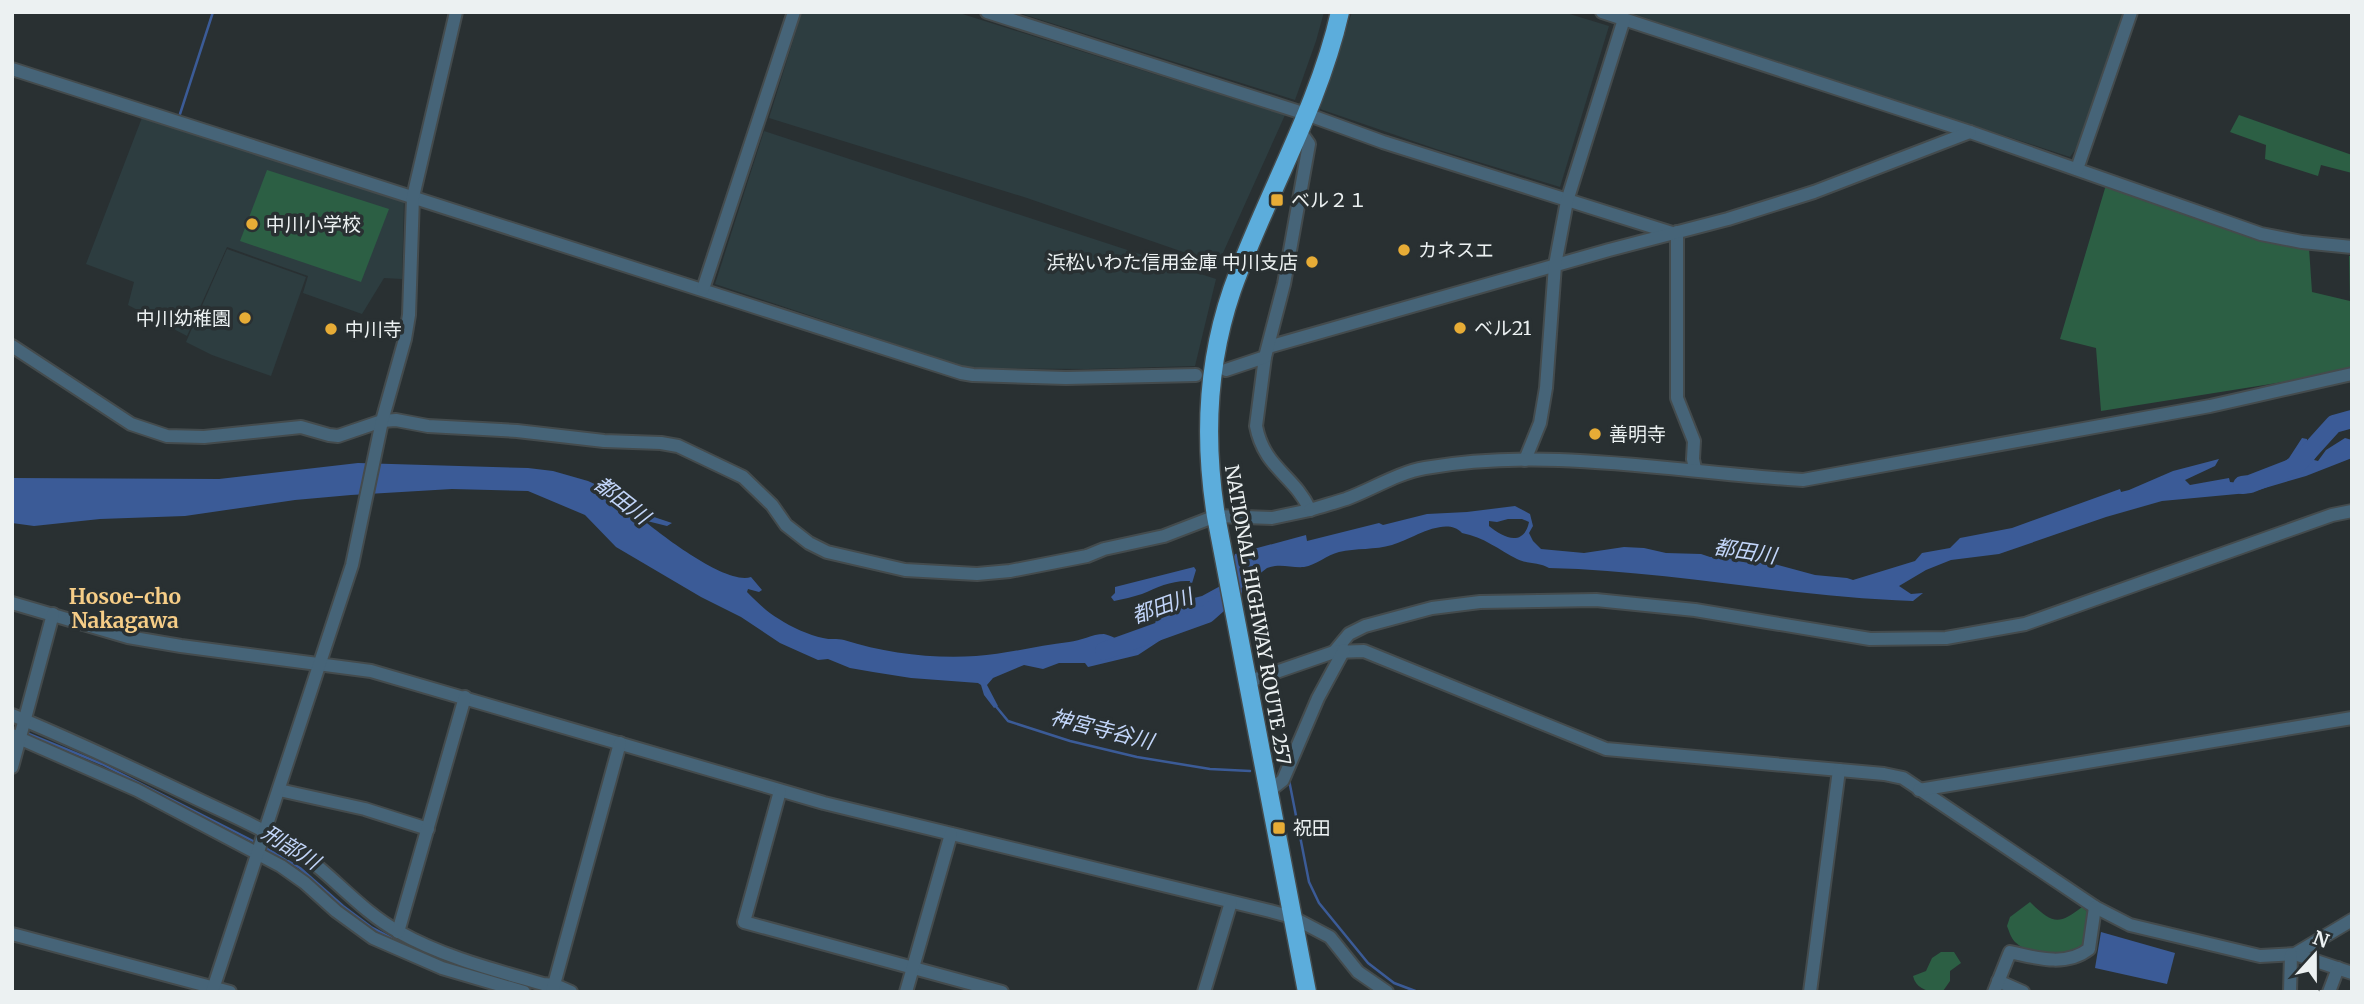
<svg xmlns="http://www.w3.org/2000/svg" width="2364" height="1004" viewBox="0 0 2364 1004" font-family="Merriweather,'Noto Sans JP',serif">
<style>
.built{fill:#2d3d40}
.green{fill:#2c5f44}
.water{fill:#3b5b97;fill-rule:evenodd}
.lines{fill:none;stroke-linecap:round;stroke-linejoin:round}
.stream{stroke:#3b5b97;stroke-width:2.5}
.river{stroke:#3b5b97;stroke-width:18}
.minor-casing{stroke:#444b4d;stroke-width:16}
.highway-casing{stroke:#444b4d;stroke-width:21}
.minor{stroke:#466478;stroke-width:12}
.highway{stroke:#5caddc;stroke-width:18}
.poi-dot{fill:#e7ac36;stroke:#293032;stroke-width:2.5}
.labels{text-anchor:middle;dominant-baseline:central;stroke-width:7;stroke-linejoin:round;paint-order:stroke}
.poi-label{font-size:19px;fill:#ecf1f2;stroke:#293032;text-anchor:start}
.street-label{font-size:19px;fill:#ecf1f2;stroke:#293032}
.water-label{font-size:21px;font-style:italic;fill:#c2d5f9;stroke:#293032}
.neighbourhood-label{font-size:21px;font-weight:bold;fill:#f6cd87;stroke:#293032}
</style>
<rect width="100%" height="100%" fill="#293032"/>
<g class="built">
<path d="M 802,12 L 956,12 L 1285,115 L 1218,264 L 1027,198 L 769,118 Z"/>
<path d="M 1016,12 L 1324,12 L 1316,41 L 1295,100 Z"/>
<path d="M 1352,12 L 1563,12 L 1609,26 L 1560,187 L 1436,149 L 1320,109 Z"/>
<path d="M 1627,12 L 2124,12 L 2080,143 L 2070,157 Z"/>
<path d="M 143,115 L 404,201 L 402,279 L 384,278 L 362,314 L 303,293 L 308,276 L 227,247 L 187,336 L 128,305 L 134,282 L 86,264 Z"/>
<path d="M 764,131 L 1216,279 L 1195,366 L 1088,369 L 968,368 L 715,284 Z"/>
<path d="M 227,249 L 306,277 L 271,376 L 212,355 L 186,342 Z"/>
</g>
<g class="green">
<path d="M 2239,115 L 2352,155 L 2352,173 L 2321,165 L 2318,176 L 2265,159 L 2266,145 L 2230,132 Z"/>
<path d="M 267,170 L 389,209 L 361,282 L 240,241 Z"/>
<path d="M 2106,185 L 2309,248 L 2312,292 L 2350,301 L 2349,256 L 2352,256 L 2352,371 L 2101,411 L 2096,348 L 2060,339 Z"/>
<path d="M 2030,902 C 2052,923 2058,926 2082,907 L 2091,915 L 2087,947 C 2065,953 2034,960 2015,942 C 2011,938 2009,931 2007,926 L 2010,917 Z"/>
<path d="M 1941,952 L 1954,952 L 1961,963 L 1950,971 L 1950,981 L 1943,991 C 1931,993 1916,990 1913,976 L 1926,971 L 1932,958 Z"/>
</g>
<g class="water">
<path d="M 2302,438 L 2307,439 L 2307,441 L 2299,456 L 2319,452 L 2314,460 L 2318,461 L 2326,450 L 2345,438 L 2352,440 L 2352,458 L 2306,476 L 2248,493 L 2162,501 L 2106,517 L 1999,554 L 1951,560 L 1926,570 L 1899,586 L 1911,594 L 1923,593 L 1913,601 C 1791,597 1672,571 1549,568 C 1539,562 1527,564 1517,559 C 1499,550 1484,537 1462,533 C 1445,515 1411,540 1392,545 C 1375,550 1356,548 1339,552 C 1327,555 1316,565 1304,567 C 1291,568 1280,563 1267,568 L 1221,604 L 1205,611 L 1138,655 L 1088,667 L 1085,663 L 1059,663 L 1043,669 L 1024,665 L 993,678 L 987,685 L 998,706 L 994,708 L 984,695 L 981,685 L 978,683 L 911,678 L 873,672 L 850,668 L 828,659 L 818,660 L 800,652 L 780,643 L 741,617 L 701,597 L 616,547 L 585,515 L 528,491 L 452,489 L 351,495 L 295,500 L 185,516 L 100,519 L 34,526 L 12,523 L 12,478 L 219,479 L 358,463 L 528,468 L 553,471 L 588,481 L 610,491 L 627,508 L 672,523 L 667,526 L 643,520 C 663,536 726,585 751,577 L 762,590 L 759,592 L 748,589 L 747,592 C 757,602 767,612 779,619 C 791,627 809,635 823,638 C 830,640 837,638 844,640 C 885,653 932,659 976,656 C 1007,654 1040,645 1069,642 C 1081,641 1092,634 1104,634 C 1111,635 1121,642 1129,644 L 1155,624 L 1156,620 L 1190,597 L 1188,590 L 1190,581 C 1172,580 1158,587 1142,594 C 1133,597 1123,599 1114,601 L 1111,597 L 1115,593 L 1115,587 L 1194,567 L 1196,570 L 1190,590 L 1194,598 L 1202,596 L 1224,584 L 1235,554 L 1306,535 L 1307,541 L 1379,523 L 1383,525 L 1427,514 L 1467,512 L 1515,506 L 1530,514 L 1533,526 L 1529,533 L 1533,541 L 1541,549 L 1584,553 L 1624,547 L 1644,548 L 1666,553 L 1701,554 L 1710,557 L 1735,558 L 1740,561 L 1774,564 L 1815,575 L 1847,578 L 1853,580 L 1915,561 L 1922,553 L 1950,548 L 1960,538 L 2012,528 L 2120,489 L 2121,492 L 2129,490 L 2173,471 L 2219,459 L 2215,466 L 2185,480 L 2190,485 L 2229,478 L 2230,482 C 2246,485 2262,479 2279,475 L 2273,471 L 2289,458 ZM 1508,519 L 1522,519 L 1529,522 C 1524,547 1503,538 1489,526 L 1489,521 L 1497,522 Z"/>
<path d="M 2101,932 L 2175,953 L 2167,984 L 2095,968 Z"/>
</g>
<g class="lines">
<g class="stream">
<path d="M 180,114 L 213,12"/>
<path d="M 994,704 L 1008,721 L 1070,741 L 1137,757 L 1210,769 L 1250,771"/>
<path d="M 24,732 L 102,764 L 255,842"/>
<path d="M 1289,780 L 1309,882 L 1319,903 L 1368,963 L 1394,983 L 1418,992"/>
<path d="M 264,847 L 300,868 L 343,906 L 371,927 L 401,943"/>
<path d="M 410,948 L 443,959"/>
</g>
<g class="river">
<path d="M 2242,485 L 2250,484 L 2296,466 L 2334,424 L 2352,419"/>
<path d="M 1104,651 L 1207,614 L 1233,591"/>
</g>
<defs>
<g id="minor">
<path d="M 987,12 L 1306,114 L 1383,142 L 1672,233"/>
<path d="M 1602,12 L 1970,132 L 2261,234 L 2302,242 L 2352,247"/>
<path d="M 12,69 L 961,373 L 973,375 L 1066,378 L 1196,375"/>
<path d="M 2077,169 L 2131,12"/>
<path d="M 1677,232 L 1677,398 L 1694,441 L 1693,459 L 1695,469"/>
<path d="M 703,289 L 794,12"/>
<path d="M 12,346 L 131,424 L 167,436 L 204,437 L 301,427 L 329,435 L 338,436 L 382,421 L 396,420 L 428,426 L 517,431 L 604,441 L 661,443 L 678,446 L 743,477 L 772,505 L 786,525 L 809,543 L 827,552 L 905,570 L 977,574 L 1010,571 L 1087,556 L 1104,549 L 1164,536 L 1216,516 L 1272,518 L 1310,510 C 1294,475 1264,468 1256,426 L 1265,357"/>
<path d="M 1268,347 L 1609,250 L 1728,219 L 1814,192 L 1970,132"/>
<path d="M 1226,370 L 1265,357 L 1284,284 L 1309,144 L 1299,130"/>
<path d="M 1525,460 L 1540,423 L 1546,388 L 1555,265 L 1567,201 L 1624,19"/>
<path d="M 1310,510 C 1322,506 1334,503 1346,499 C 1373,489 1397,473 1425,468 C 1551,446 1677,473 1803,480 L 2210,406 L 2352,374"/>
<path d="M 12,603 L 128,637 L 181,646 L 371,671 L 824,803 L 1270,911 L 1292,917 L 1330,937 L 1358,972 L 1387,992"/>
<path d="M 1334,652 L 1349,634 L 1365,626 L 1432,608 L 1480,602 L 1596,600 L 1695,610 L 1870,639 L 1946,638 L 2025,624 L 2332,515 L 2352,511"/>
<path d="M 1247,682 L 1334,652 L 1364,651 L 1606,749 L 1884,774 L 1903,778 L 2095,907 L 2130,925 L 2260,956 L 2295,954 L 2352,920"/>
<path d="M 12,715 C 73,740 132,768 191,796 C 226,813 263,828 295,849 C 332,874 359,910 399,932 C 443,957 495,970 543,984 L 555,985 L 571,992"/>
<path d="M 12,735 L 137,790 L 281,866 L 305,883 L 336,911 L 373,938 L 442,968 L 524,992"/>
<path d="M 12,767 L 53,614"/>
<path d="M 279,790 L 365,809 L 428,829"/>
<path d="M 1919,790 L 2352,718"/>
<path d="M 780,791 L 744,922 L 1002,992"/>
<path d="M 1268,792 L 1283,780 L 1318,698 L 1344,650"/>
<path d="M 398,932 L 465,697"/>
<path d="M 12,934 L 230,992"/>
<path d="M 2295,954 L 2352,973"/>
<path d="M 1998,981 L 2023,992"/>
<path d="M 212,992 L 352,565 L 382,421 L 405,339 L 409,315 L 413,197 L 456,12"/>
<path d="M 552,992 L 620,743"/>
<path d="M 906,992 L 951,834"/>
<path d="M 1204,992 L 1231,902"/>
<path d="M 1810,992 L 1839,770"/>
<path d="M 1994,992 L 2010,952 C 2036,958 2066,967 2089,949 L 2095,907"/>
<path d="M 2290,992 L 2291,955"/>
<path d="M 2329,992 L 2338,968"/>
</g>
<path id="highway" d="M 1307,992 L 1216,516 C 1204,441 1207,363 1232,290 C 1265,197 1318,109 1340,12"/>
</defs>
<use href="#minor" class="minor-casing"/>
<use href="#highway" class="highway-casing"/>
<use href="#minor" class="minor"/>
<use href="#highway" class="highway"/>
</g>
<g class="poi-dot">
<rect x="1270" y="193" width="14" height="14" rx="3.5"/>
<circle cx="252" cy="224" r="7"/>
<circle cx="1404" cy="250" r="7"/>
<circle cx="1312" cy="262" r="7"/>
<circle cx="245" cy="318" r="7"/>
<circle cx="1460" cy="328" r="7"/>
<circle cx="331" cy="329" r="7"/>
<circle cx="1595" cy="434" r="7"/>
<rect x="1272" y="821" width="14" height="14" rx="3.5"/>
</g>
<g class="labels">
<g class="poi-label">
<text x="1291" y="200">ベル２１</text>
<text x="266" y="224">中川小学校</text>
<text x="1418" y="250">カネスエ</text>
<text x="1298" y="262" text-anchor="end">浜松いわた信用金庫 中川支店</text>
<text x="231" y="318" text-anchor="end">中川幼稚園</text>
<text x="1474" y="328">ベル21</text>
<text x="345" y="329">中川寺</text>
<text x="1609" y="434">善明寺</text>
<text x="1293" y="828">祝田</text>
</g>
<g class="street-label">
<text transform="translate(1258 615) rotate(80)">NATIONAL HIGHWAY ROUTE 257</text>
</g>
<g class="water-label">
<text transform="translate(622 500) rotate(38)">都田川</text>
<text transform="translate(1745 551) rotate(9)">都田川</text>
<text transform="translate(1162 606) rotate(-20)">都田川</text>
<text transform="translate(1102 729) rotate(14)">神宮寺谷川</text>
<text transform="translate(291 847) rotate(32)">刑部川</text>
</g>
<g class="neighbourhood-label">
<text x="125" y="596">Hosoe-cho<tspan x="125" dy="24">Nakagawa</tspan></text>
</g>
</g>
<rect width="2364" height="1004" fill="none" stroke="#ecf1f2" stroke-width="28"/>
<g transform="translate(2315 955) rotate(21)" stroke="#293032" stroke-width="5" paint-order="stroke">
<path d="M0-5L12 26L0 18L-12 26Z" fill="#ecf1f2"/>
<text y="-10" font-size="19" font-weight="bold" text-anchor="middle" fill="#ecf1f2">N</text>
</g>
</svg>
